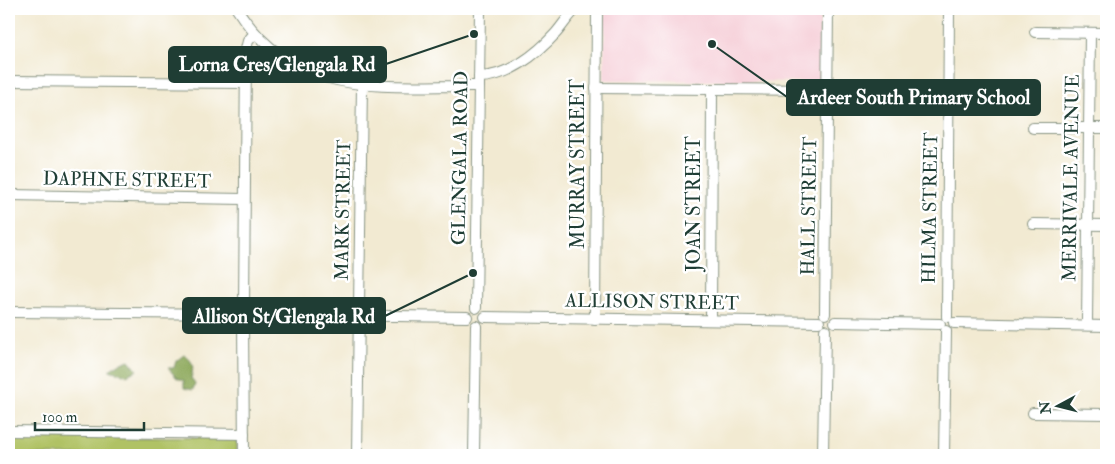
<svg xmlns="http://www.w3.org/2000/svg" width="1115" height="464" viewBox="0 0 1115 464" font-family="'IM FELL Double Pica',serif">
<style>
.built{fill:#f6cfd8}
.green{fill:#b0c265;stroke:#68804c}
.forest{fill:#8ca85a;stroke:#567247}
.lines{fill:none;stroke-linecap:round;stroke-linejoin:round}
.minor-casing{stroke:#889483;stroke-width:12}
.minor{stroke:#fff;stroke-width:10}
.labels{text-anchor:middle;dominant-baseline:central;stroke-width:5;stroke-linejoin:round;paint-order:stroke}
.street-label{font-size:19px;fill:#1f3d34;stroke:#fff}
.leader{fill:none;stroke:#1f3d34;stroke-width:2}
.callout-dot{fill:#1f3d34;stroke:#fff;stroke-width:2}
.callout{fill:#1f3d34;stroke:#1f3d34;stroke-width:2}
.callout-label{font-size:20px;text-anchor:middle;font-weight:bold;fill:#fff}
</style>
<rect width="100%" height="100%" fill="#fff"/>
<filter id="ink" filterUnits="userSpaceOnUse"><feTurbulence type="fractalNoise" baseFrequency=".02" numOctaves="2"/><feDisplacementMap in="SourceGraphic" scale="10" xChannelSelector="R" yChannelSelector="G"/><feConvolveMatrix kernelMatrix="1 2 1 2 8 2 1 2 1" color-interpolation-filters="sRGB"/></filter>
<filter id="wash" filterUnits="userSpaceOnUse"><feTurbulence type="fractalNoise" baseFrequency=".0096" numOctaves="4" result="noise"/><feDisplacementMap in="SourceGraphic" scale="20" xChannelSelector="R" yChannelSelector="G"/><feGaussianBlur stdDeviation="1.12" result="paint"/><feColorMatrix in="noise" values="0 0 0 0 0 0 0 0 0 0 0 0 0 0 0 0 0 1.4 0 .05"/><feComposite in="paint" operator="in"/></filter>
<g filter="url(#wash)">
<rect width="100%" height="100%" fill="#f2ead2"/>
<path class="built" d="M 605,9 L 820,9 L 819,82 L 606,80 L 604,80 Z"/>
<path class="green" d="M 9,437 L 237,438 L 237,455 L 9,455 Z"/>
<g class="forest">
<path d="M 184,355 C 194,361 194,367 191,378 L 195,383 L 193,390 L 184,388 L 184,381 L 177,378 L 168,368 L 174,368 L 176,361 Z"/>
<path d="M 129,360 L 137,370 L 127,375 L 109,370 L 119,364 Z"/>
</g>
</g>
<g filter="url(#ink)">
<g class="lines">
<defs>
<g id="minor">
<path d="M 237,9 C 296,101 384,85 479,86"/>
<path d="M 1035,32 L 1106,33"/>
<path d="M 479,77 C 508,77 537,54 556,33 C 563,25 568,16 576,9"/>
<path d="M 9,81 L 245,83"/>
<path d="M 596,88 L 828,90"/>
<path d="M 1033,128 L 1106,128"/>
<path d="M 9,195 L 244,199"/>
<path d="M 1033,224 L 1106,225"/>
<path d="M 244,308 L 246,49 L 248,41 L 255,33"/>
<path d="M 476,308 L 480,9"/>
<path d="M 9,312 L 238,314"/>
<path d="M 250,314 L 467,317"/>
<path d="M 825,314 L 828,9"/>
<path d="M 485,317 L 819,322"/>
<path d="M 947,317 L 949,9"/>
<path d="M 595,319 L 597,9"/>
<path d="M 243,320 L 244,455"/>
<path d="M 711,320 L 712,89"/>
<path d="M 835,322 L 940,324"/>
<path d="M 954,323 L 1106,326"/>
<path d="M 1087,324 L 1090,33"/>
<path d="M 1033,413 L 1106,414"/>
<path d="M 9,431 L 244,434"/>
<path d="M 357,455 L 362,85"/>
<path d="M 474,455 L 476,326"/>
<path d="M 823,455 L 825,330"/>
<path d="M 944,455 L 946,331"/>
</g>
</defs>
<use href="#minor" class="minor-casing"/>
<use href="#minor" class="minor"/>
</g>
</g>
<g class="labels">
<g class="street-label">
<text transform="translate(460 158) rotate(-89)">GLENGALA ROAD</text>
<text transform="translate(578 164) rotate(-90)">MURRAY STREET</text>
<text transform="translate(1071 178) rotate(-89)">MERRIVALE AVENUE</text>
<text transform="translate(127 180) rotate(1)">DAPHNE STREET</text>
<text transform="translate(694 204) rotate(-90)">JOAN STREET</text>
<text transform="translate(809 206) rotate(-89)">HALL STREET</text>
<text transform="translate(930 208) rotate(-89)">HILMA STREET</text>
<text transform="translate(343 210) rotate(-89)">MARK STREET</text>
<text transform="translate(652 302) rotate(1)">ALLISON STREET</text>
</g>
</g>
<path class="leader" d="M474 34L386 64M712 44L787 97M473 273L385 316"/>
<g class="callout-dot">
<circle cx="474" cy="34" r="5"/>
<circle cx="712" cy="44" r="5"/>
<circle cx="473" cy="273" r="5"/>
</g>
<g class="callout">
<rect x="169" y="47" width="217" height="35" rx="5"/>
<rect x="787" y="80" width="253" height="35" rx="5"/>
<rect x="183" y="298" width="202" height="35" rx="5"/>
</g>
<g class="callout-label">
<text x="277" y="71">Lorna Cres/Glengala Rd</text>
<text x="914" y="104">Ardeer South Primary School</text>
<text x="284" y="323">Allison St/Glengala Rd</text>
</g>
<rect width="1115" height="464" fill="none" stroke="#fff" stroke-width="30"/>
<g transform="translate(1058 406) rotate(263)" stroke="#ffffff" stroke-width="4" paint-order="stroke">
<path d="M0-4L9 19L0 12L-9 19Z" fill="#1f3d34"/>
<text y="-8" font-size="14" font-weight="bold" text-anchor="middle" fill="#1f3d34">N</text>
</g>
<path d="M35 422v8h109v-8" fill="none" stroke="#1f3d34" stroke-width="2.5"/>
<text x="42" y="422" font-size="15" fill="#1f3d34" stroke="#ffffff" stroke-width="4" paint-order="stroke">100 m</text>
</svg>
